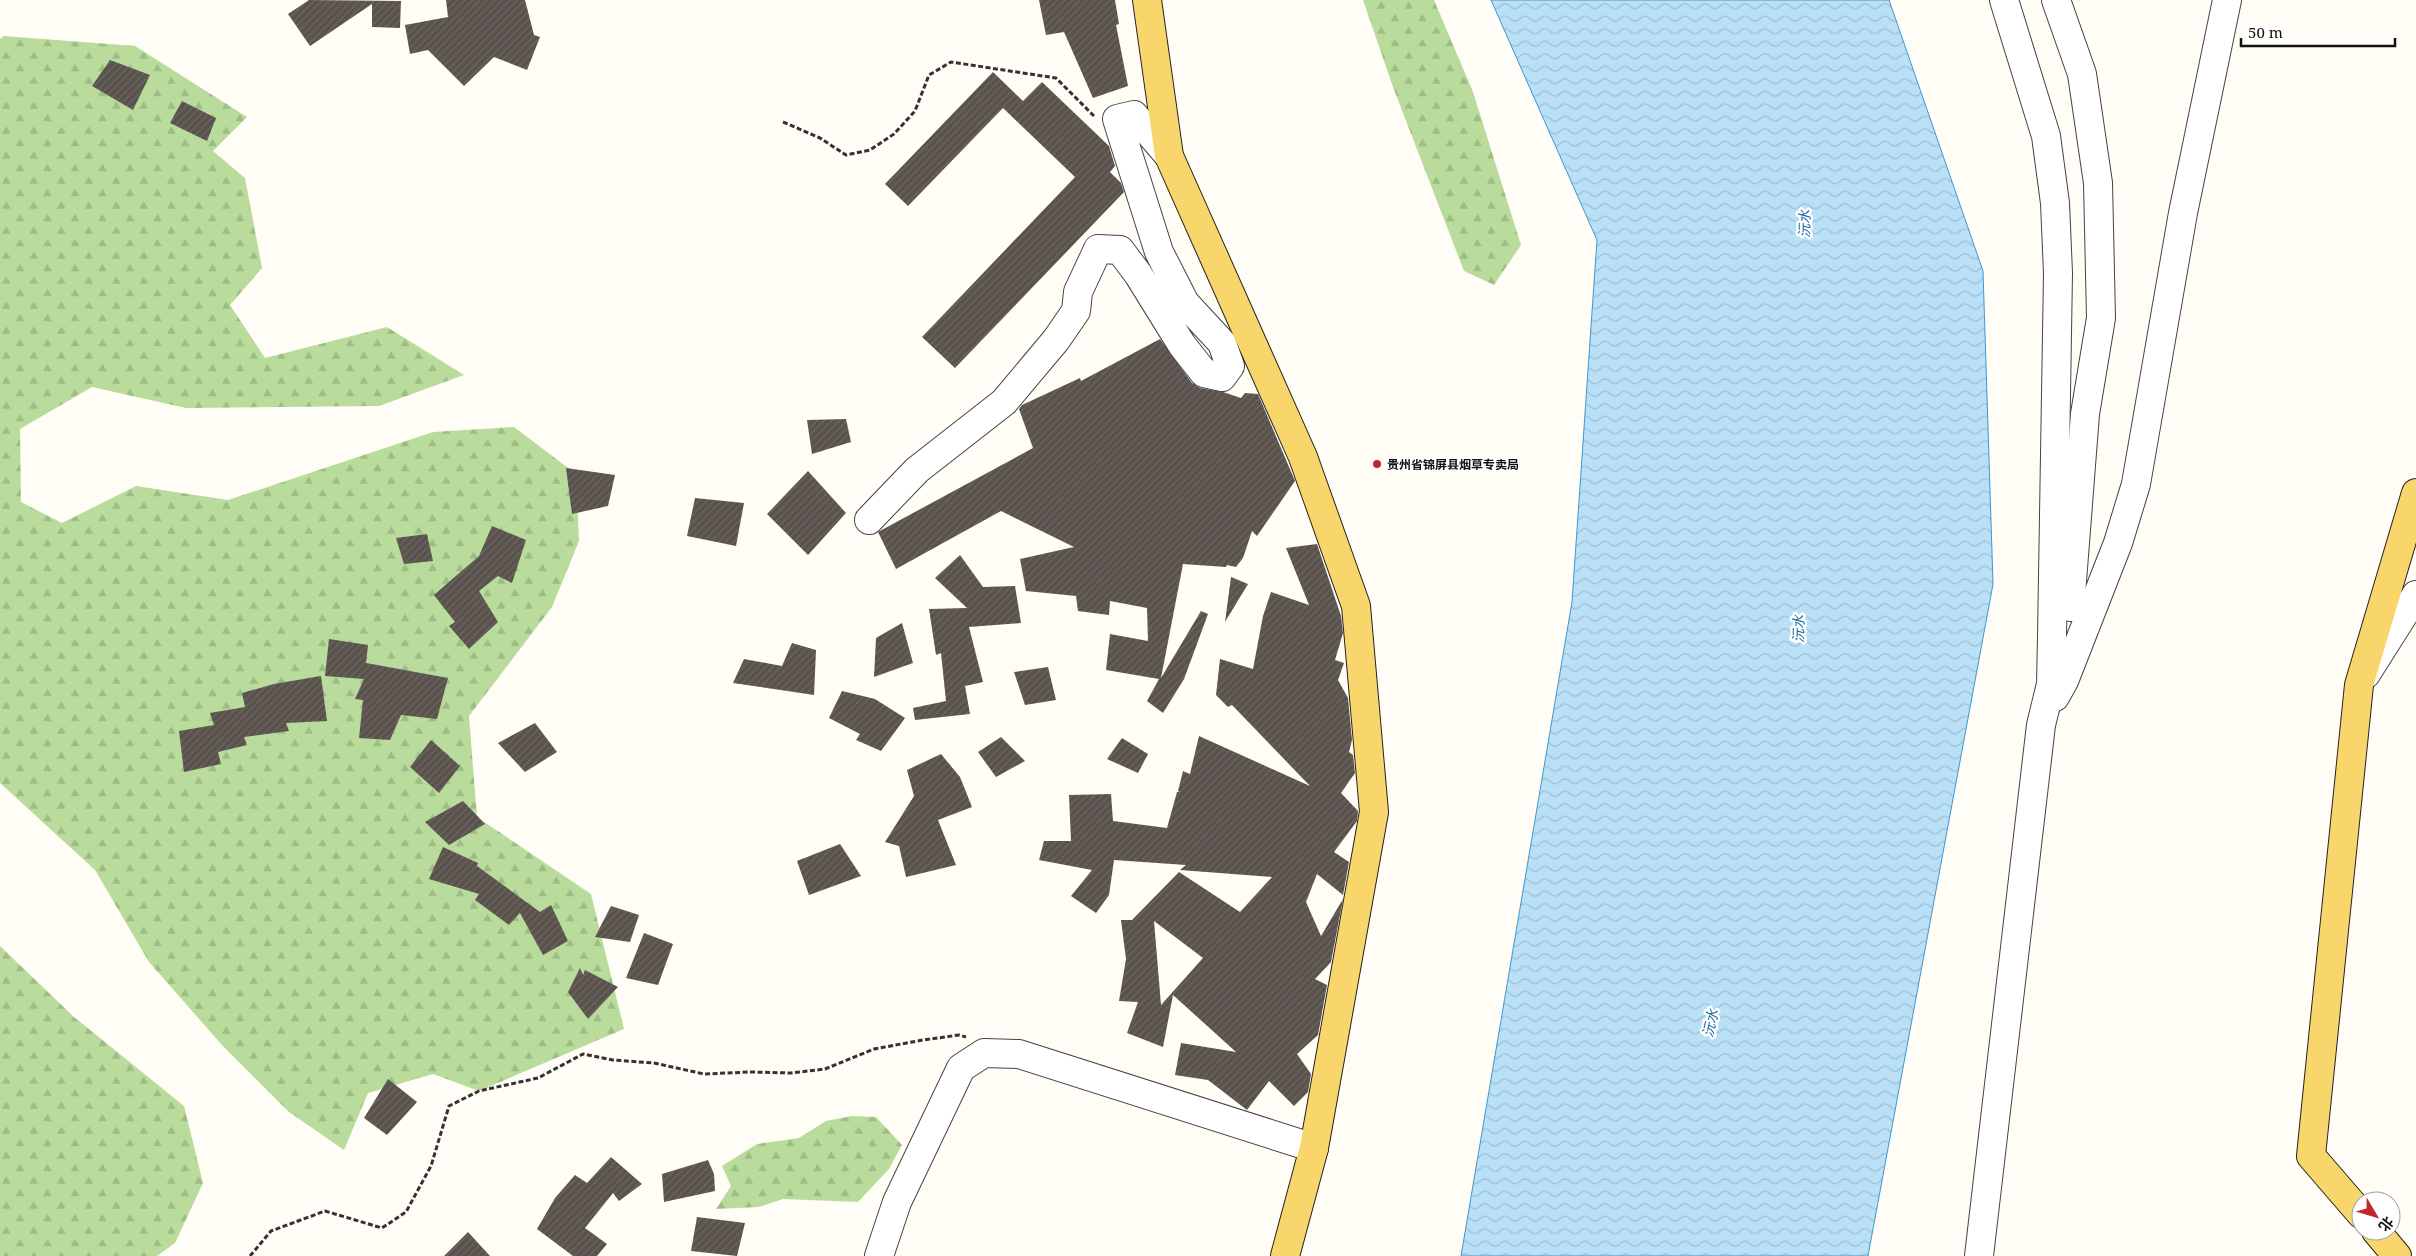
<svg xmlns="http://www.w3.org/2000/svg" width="2416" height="1256" viewBox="0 0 2416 1256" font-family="'Noto Serif','Noto Sans SC',serif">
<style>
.forest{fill:url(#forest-firs)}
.water{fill:url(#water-waves);stroke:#3f96cf}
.building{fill:url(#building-hatch);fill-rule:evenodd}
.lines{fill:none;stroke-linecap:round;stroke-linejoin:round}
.minor-casing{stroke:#444;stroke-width:30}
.major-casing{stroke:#222;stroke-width:30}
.path{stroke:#333;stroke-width:3;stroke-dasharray:5 2.5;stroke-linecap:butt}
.minor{stroke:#fff;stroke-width:28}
.major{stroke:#f9d66b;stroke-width:28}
.poi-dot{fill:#c4262e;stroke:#fff;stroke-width:2}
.labels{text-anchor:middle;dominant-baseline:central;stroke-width:5;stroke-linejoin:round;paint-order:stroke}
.poi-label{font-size:12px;font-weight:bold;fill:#111;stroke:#fff;text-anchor:start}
.water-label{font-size:14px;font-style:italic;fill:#1768a6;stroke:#fff}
</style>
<defs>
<pattern id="forest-firs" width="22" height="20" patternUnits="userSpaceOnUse" patternTransform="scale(1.25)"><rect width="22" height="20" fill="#b9dc9c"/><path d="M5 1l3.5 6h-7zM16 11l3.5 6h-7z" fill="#9ebc85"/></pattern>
<pattern id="water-waves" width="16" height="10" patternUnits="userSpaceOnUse" patternTransform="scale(1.25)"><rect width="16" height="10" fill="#b9e0f7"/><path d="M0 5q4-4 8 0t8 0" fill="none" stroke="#9ebfd3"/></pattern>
<pattern id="building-hatch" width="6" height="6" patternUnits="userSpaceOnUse" patternTransform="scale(1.25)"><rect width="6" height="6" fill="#5a524d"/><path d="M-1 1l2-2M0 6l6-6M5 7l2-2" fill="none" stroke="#6d6662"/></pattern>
</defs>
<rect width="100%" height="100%" fill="#fffdf5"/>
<g class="forest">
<path d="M 1363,0 L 1434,0 L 1473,92 L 1521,245 L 1494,285 L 1464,271 L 1393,87 Z"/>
<path d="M 4,36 L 135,46 L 247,117 L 213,151 L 245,178 L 262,268 L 230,305 L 265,358 L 387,327 L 464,375 L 379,406 L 186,408 L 92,387 L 20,429 L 21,502 L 62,523 L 136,486 L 228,500 L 433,432 L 514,427 L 576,474 L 579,541 L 552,607 L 469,716 L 477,817 L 591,894 L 624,1029 L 479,1091 L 433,1074 L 368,1093 L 344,1150 L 289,1112 L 221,1044 L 149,962 L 95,870 L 0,783 L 0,39 Z"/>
<path d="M 0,946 L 74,1017 L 184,1106 L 203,1183 L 175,1243 L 157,1256 L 0,1256 Z"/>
<path d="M 852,1116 L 876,1117 L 902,1145 L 889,1169 L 858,1202 L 783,1199 L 759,1207 L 716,1209 L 731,1186 L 722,1166 L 757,1144 L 799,1138 L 826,1121 Z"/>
</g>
<path class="water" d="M 1491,0 L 1889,0 L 1983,271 L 1993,584 L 1868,1256 L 1461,1256 L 1572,602 L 1597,240 Z"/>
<g class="building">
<path d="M 309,0 L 401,1 L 400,28 L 372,27 L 372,4 L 310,46 L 288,14 Z"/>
<path d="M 446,0 L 525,0 L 534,35 L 540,37 L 527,70 L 494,57 L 464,86 L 428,50 L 410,54 L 405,25 L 448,17 Z"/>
<path d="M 1039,0 L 1115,0 L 1119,24 L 1116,25 L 1128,86 L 1093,98 L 1064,32 L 1046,35 Z"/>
<path d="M 110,60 L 150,75 L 133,110 L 92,86 Z"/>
<path d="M 993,72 L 1023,101 L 1042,82 L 1109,146 L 1115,166 L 1110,172 L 1121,183 L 1124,192 L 955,368 L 922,337 L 1075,177 L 1003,108 L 908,206 L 885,184 Z"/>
<path d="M 182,101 L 216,118 L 207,141 L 170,123 Z"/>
<path d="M 1160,339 L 1192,383 L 1200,388 L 1223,392 L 1241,398 L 1245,393 L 1258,394 L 1295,481 L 1257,536 L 1252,531 L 1243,558 L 1236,567 L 1227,565 L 1226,567 L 1183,564 L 1161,678 L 1201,611 L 1208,614 L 1184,679 L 1163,713 L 1147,701 L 1159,679 L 1106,670 L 1110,634 L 1148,641 L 1147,608 L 1110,601 L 1109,615 L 1078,611 L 1076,596 L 1026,591 L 1020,559 L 1074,547 L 1001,511 L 896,569 L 878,532 L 1033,448 L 1019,409 L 1022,405 L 1080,378 L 1081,381 Z"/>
<path d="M 846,419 L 851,442 L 812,454 L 807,420 Z"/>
<path d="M 566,468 L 615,475 L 608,506 L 572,514 Z"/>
<path d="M 808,471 L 846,513 L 808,555 L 767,514 Z"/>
<path d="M 695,498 L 744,503 L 736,546 L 687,536 Z"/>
<path d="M 492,526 L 526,540 L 512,583 L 498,576 L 479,591 L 498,622 L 469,649 L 449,626 L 455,622 L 434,595 L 479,556 Z"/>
<path d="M 427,534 L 433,561 L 404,564 L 396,538 Z"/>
<path d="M 1317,544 L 1341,616 L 1343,633 L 1335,660 L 1344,663 L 1338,680 L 1348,698 L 1352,740 L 1349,752 L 1353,755 L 1355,773 L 1341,793 L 1358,811 L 1357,821 L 1334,852 L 1349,862 L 1343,895 L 1317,874 L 1306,902 L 1321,936 L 1343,899 L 1331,962 L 1315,979 L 1327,985 L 1318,1035 L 1297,1054 L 1311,1074 L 1308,1092 L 1294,1106 L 1269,1081 L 1247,1110 L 1208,1080 L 1175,1075 L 1181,1043 L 1236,1052 L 1173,995 L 1163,1047 L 1127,1033 L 1138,1002 L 1119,1001 L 1126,959 L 1121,920 L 1132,920 L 1179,872 L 1240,912 L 1272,877 L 1180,870 L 1186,865 L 1114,860 L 1109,895 L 1096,913 L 1071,896 L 1092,870 L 1039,860 L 1044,841 L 1071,841 L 1069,795 L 1111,794 L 1113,821 L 1167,828 L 1177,792 L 1180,792 L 1178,791 L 1183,771 L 1190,774 L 1199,736 L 1310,786 L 1232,705 L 1228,707 L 1216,695 L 1220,659 L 1253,669 L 1263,616 L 1271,592 L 1309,605 L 1286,548 ZM 1154,921 L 1203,958 L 1161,1005 Z"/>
<path d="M 960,555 L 983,587 L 1015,586 L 1021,623 L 969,627 L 983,682 L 965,686 L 970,714 L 915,720 L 913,708 L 946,701 L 941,653 L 936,655 L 929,609 L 967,608 L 935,578 Z"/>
<path d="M 1231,577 L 1248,584 L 1225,622 Z"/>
<path d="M 902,623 L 913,663 L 874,677 L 876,638 Z"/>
<path d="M 329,639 L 368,645 L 366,663 L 448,678 L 437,719 L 401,715 L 390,740 L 359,738 L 363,700 L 355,699 L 364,679 L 325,676 Z"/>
<path d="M 792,643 L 816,650 L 814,695 L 733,683 L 744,659 L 782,666 Z"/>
<path d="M 1048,667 L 1056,700 L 1025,705 L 1014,672 Z"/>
<path d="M 321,676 L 327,721 L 286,723 L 289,731 L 244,737 L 247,745 L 218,752 L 221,764 L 184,772 L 179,731 L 214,725 L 210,713 L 245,707 L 242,693 L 274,684 Z"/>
<path d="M 842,691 L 875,699 L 905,718 L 881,751 L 856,740 L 860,734 L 829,718 Z"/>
<path d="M 535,723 L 557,752 L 525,772 L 498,743 Z"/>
<path d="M 1001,737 L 1025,761 L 996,777 L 978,752 Z"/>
<path d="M 1122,738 L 1148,754 L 1138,773 L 1107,759 Z"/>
<path d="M 431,740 L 460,766 L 439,793 L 410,767 Z"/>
<path d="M 941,754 L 960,777 L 972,807 L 938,820 L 956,865 L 906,877 L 899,846 L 885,842 L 914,796 L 907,770 Z"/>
<path d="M 463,801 L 485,824 L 449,845 L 425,822 Z"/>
<path d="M 840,844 L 861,876 L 809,895 L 797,861 Z"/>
<path d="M 443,847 L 478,863 L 477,866 L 540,912 L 551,905 L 568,941 L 543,955 L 520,913 L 509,925 L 475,900 L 479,894 L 429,879 Z"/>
<path d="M 611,906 L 639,915 L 630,942 L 595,937 Z"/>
<path d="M 644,933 L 673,944 L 658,985 L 626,978 Z"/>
<path d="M 580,968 L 583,975 L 585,970 L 618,987 L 588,1019 L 568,992 Z"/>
<path d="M 388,1079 L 417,1102 L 387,1135 L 364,1118 Z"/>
<path d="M 611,1157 L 642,1184 L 619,1201 L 613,1193 L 585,1228 L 607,1244 L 597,1256 L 573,1256 L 537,1229 L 555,1198 L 575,1175 L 587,1183 Z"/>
<path d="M 708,1160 L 714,1174 L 715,1191 L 664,1202 L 662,1174 Z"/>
<path d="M 697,1217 L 745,1223 L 737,1256 L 691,1251 Z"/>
<path d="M 468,1232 L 490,1256 L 444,1256 Z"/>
</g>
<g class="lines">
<defs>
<g id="minor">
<path d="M 2056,0 L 2082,74 L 2098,183 L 2101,318 L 2085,414 L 2070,607"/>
<path d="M 869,520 L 917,470 L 1004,402 L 1056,340 L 1076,311 L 1078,292 L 1098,249 L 1120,250 L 1138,274 L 1182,345 L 1204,373 L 1222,377 L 1230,366 L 1222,343 L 1185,303 L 1159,252 L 1117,119 L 1134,115 L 1169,156"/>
<path d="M 2366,674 L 2416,595"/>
<path d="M 2055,697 L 2064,681 L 2118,543 L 2136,484 L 2183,213 L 2227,0"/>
<path d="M 879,1256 L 897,1202 L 961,1068 L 984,1053 L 1019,1054 L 1314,1148"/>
<path d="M 1979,1256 L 2041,725 L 2051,684 L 2052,637 L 2058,273 L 2055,203 L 2046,136 L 2004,0"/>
</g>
<g id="major">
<path d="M 1147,0 L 1169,156 L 1303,457 L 1356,606 L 1374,812 L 1314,1148 L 1285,1256"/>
<path d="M 2361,1214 L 2311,1156 L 2359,685 L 2416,493"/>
<path d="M 2376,1231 L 2397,1256"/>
</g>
</defs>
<use href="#minor" class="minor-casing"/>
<use href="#major" class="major-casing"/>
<g class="path">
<path d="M 783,122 L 820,138 L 846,155 L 870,150 L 894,134 L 915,111 L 929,75 L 951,62 L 1056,78 L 1095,117"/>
<path d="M 250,1256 L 271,1231 L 325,1211 L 382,1228 L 406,1212 L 431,1166 L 449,1106 L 479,1091 L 538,1078 L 583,1054 L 613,1060 L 654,1063 L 704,1074 L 750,1072 L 791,1073 L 825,1069 L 874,1049 L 923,1040 L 959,1035 L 966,1037"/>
</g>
<use href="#minor" class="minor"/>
<use href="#major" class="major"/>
</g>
<circle class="poi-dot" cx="1377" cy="464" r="5"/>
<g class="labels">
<g class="poi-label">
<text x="1387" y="464">贵州省锦屏县烟草专卖局</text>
</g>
<g class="water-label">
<text transform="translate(1804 224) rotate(-89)">沅水</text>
<text transform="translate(1798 629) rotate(-89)">沅水</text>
<text transform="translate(1710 1023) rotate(-77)">沅水</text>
</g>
</g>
<g transform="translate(2376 1216) rotate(128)"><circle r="24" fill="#ffffff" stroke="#a0a0a0"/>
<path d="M0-4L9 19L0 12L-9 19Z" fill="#c4262e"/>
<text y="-8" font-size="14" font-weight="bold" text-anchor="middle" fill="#111111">北</text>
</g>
<path d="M2241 38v8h154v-8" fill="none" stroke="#111111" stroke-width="2.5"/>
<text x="2248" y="38" font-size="15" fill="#111111" stroke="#ffffff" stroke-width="4" paint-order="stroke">50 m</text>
</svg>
